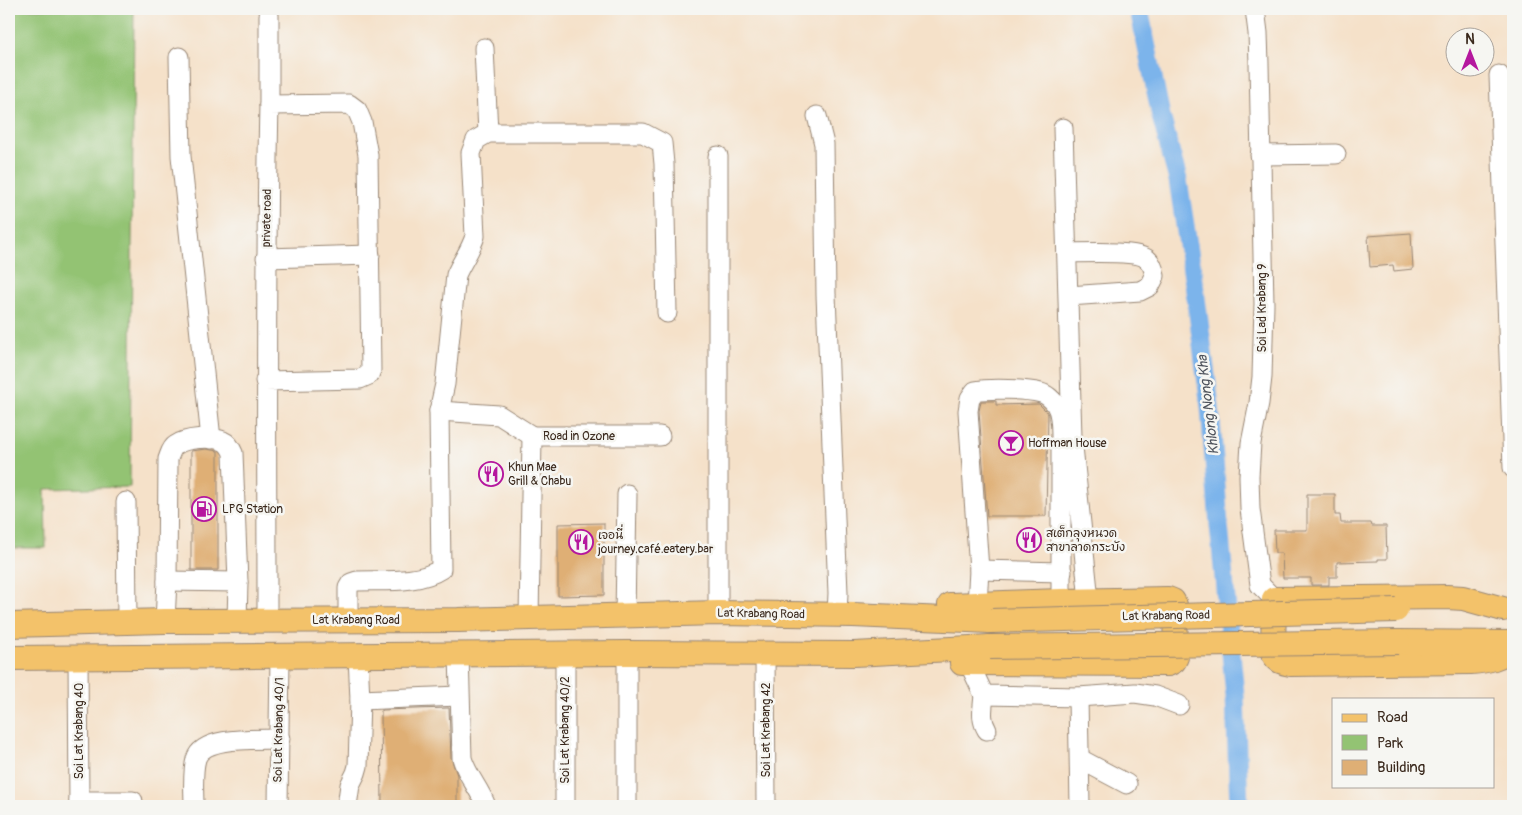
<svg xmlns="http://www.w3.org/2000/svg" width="1522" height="815" viewBox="0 0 1522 815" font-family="Pangolin,'Playpen Sans Thai',sans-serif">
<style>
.green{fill:#93c373;stroke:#677648}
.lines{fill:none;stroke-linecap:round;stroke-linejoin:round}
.canal{stroke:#7bb4eb;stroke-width:19}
.building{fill:#dfaf75}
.minor-casing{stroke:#988674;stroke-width:21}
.major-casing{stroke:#988674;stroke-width:26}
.minor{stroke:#fff;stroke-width:19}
.major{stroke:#f3c26a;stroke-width:24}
.major-bridge-casing{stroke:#988674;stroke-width:26;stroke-linecap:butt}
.major-bridge{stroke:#f3c26a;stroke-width:24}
.labels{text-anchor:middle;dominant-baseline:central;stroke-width:5;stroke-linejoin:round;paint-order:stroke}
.street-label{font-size:12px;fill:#3b2a1e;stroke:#f6f6f2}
.poi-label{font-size:12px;fill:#3b2a1e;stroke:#f6f6f2;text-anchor:start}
.water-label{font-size:14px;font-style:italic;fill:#4e535c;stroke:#f6f6f2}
</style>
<rect width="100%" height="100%" fill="#f6f6f2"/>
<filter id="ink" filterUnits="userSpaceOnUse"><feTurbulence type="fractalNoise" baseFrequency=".02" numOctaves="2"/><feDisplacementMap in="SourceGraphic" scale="10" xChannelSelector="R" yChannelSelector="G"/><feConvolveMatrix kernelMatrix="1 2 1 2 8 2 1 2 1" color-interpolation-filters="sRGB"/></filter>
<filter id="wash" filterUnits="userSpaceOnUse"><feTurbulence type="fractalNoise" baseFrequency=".0096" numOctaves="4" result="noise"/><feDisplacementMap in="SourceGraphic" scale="20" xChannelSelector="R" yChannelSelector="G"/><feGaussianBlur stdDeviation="1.12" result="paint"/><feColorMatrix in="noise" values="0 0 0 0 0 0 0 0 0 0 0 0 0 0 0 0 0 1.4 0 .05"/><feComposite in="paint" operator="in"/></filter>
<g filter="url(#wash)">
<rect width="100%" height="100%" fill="#f5e1c9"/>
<path class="green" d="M 9,9 L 134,9 L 130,487 L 45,489 L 46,548 L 9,548 Z"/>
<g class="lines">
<path class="canal" d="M 1139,9 L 1161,116 L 1178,180 L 1195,290 L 1210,407 L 1219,525 L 1235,695 L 1239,806"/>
</g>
<g id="blocks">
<g class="building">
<path d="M 1411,233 L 1413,269 L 1394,271 L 1393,265 L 1370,267 L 1368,236 Z"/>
<path d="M 981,401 L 996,401 L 996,405 L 1039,404 L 1046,411 L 1048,414 L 1046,516 L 987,516 L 979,411 Z"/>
<path d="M 206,449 L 218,451 L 218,570 L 191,570 L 191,451 Z"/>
<path d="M 1307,494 L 1335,494 L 1335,515 L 1340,515 L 1341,523 L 1371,523 L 1372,526 L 1386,526 L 1387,559 L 1378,559 L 1378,561 L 1337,562 L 1337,577 L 1329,577 L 1329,585 L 1311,585 L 1311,578 L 1283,578 L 1282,553 L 1275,553 L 1274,530 L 1307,530 Z"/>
<path d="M 604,523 L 604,595 L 558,596 L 558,524 Z"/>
<path d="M 449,708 L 451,758 L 457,775 L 457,806 L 382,806 L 381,710 Z"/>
</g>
</g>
</g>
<g filter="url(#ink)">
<use href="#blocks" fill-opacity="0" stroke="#988674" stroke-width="1"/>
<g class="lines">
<defs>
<g id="minor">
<path d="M 1255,9 L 1258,33 L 1259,64 L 1264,304 L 1262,377 L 1259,403 L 1251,443 L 1249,476 L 1250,509 L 1260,585 L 1274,599"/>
<path d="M 269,15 L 269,105"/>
<path d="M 484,48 L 488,133"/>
<path d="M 179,57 L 181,156 L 211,439"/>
<path d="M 1499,75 L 1513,468"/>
<path d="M 817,116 L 824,144 L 826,295 L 838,593 L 837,615"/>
<path d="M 1063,128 L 1072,437 L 1089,600"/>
<path d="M 1260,155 L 1336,154"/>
<path d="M 1067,253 C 1082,253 1137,250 1147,259 C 1152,263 1154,270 1155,276 L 1150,286 L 1140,291 L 1069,296"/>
<path d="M 266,258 L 370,255"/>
<path d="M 265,381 L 360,379 L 369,375 L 371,370 L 368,155 L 362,122 L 357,110 L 349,104 L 269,105 C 265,277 267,449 267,621"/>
<path d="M 439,411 L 499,415 L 532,436"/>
<path d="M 126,502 L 127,622"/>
<path d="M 979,570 L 1062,572"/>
<path d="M 167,581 L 238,582"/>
<path d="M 977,604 L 979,570 L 968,411 L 970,398 L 975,391 C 988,388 1028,389 1041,393 C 1046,394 1053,400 1056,405 C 1061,413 1061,425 1061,435 L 1061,601"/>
<path d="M 718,613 L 718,156"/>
<path d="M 625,617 L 627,494"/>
<path d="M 529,619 L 532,436 L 660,436"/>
<path d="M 348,620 L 348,588 L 351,583 L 357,581 C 383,580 418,584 441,569 L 439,411 L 445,384 L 456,275 C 462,261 471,250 475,236 L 471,153 L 476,140 L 488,133 L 643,133 L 662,143 L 664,164 L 667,313"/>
<path d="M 165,621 L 167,581 L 168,459 C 170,454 171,448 176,445 C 185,438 212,436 223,441 C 228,443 231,448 233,453 L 238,582 L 237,621"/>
<path d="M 627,653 L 627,802"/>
<path d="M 765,653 L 766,806"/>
<path d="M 459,655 L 462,758 C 467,776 480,789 486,806"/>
<path d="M 78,656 L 79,806"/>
<path d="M 969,663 L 984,695 L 1078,697 L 1135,693 L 1155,696 L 1179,705"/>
<path d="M 984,695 C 983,708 980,719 987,730"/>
<path d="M 1078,697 L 1080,806"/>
<path d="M 360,700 L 459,696"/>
<path d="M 1080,759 L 1127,784"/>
<path d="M 79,801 L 133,801"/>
<path d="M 194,806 C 194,792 192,773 196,759 C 203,735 259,740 280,739"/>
<path d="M 278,806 L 280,655"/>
<path d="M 347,806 L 350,785 L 356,773 L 358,766 L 360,700 L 358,656"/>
<path d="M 565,806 L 565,654"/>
</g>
<g id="major">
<path d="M 950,605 L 1061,601 L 1168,599 L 1173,601 L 1175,605 L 1176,657 L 1174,661 L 1168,664 L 962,663"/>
<path d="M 1503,609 L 1463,598 L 1447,597 L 1274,599 L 1273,653 C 1278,662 1282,662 1290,664 L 1471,662 C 1488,661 1500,658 1513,647"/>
<path d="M 9,625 L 165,621 L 458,620 L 718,613 L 853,615 L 991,621"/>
<path d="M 1398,642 L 1513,643"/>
<path d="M 9,658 L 627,653 L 854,654 L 990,647"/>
</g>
</defs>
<use href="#minor" class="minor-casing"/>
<use href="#major" class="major-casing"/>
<use href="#minor" class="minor"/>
<use href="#major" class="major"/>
<defs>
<g id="major-bridge">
<path d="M 991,621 L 1396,610"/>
<path d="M 990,647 L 1398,642"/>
</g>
</defs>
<use href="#major-bridge" class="major-bridge-casing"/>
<use href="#major-bridge" class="major-bridge"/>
</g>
</g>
<defs>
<symbol id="bar-ring" viewBox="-11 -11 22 22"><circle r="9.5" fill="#f6f6f2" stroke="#b5179e" stroke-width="1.5"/><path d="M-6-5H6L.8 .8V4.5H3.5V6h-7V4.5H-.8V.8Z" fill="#b5179e"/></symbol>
<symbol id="restaurant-ring" viewBox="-11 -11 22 22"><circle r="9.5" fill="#f6f6f2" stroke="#b5179e" stroke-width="1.5"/><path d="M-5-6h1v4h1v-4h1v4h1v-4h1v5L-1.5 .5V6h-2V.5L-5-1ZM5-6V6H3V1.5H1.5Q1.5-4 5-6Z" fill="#b5179e"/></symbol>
<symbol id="fuel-ring" viewBox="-11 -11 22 22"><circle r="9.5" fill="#f6f6f2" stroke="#b5179e" stroke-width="1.5"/><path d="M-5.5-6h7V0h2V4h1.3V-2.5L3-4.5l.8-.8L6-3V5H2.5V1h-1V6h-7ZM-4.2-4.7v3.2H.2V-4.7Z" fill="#b5179e"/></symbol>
</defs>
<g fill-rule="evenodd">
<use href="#bar-ring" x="997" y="429" width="28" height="28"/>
<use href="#restaurant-ring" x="477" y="460" width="28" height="28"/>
<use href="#fuel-ring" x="190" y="495" width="28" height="28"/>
<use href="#restaurant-ring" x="1015" y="526" width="28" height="28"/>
<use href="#restaurant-ring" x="567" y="528" width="28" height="28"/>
</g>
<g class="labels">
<g class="street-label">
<text transform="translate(267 218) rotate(-89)">private road</text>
<text transform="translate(1262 308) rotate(-90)">Soi Lad Krabang 9</text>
<text x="579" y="436">Road in Ozone</text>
<text transform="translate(761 614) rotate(1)">Lat Krabang Road</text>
<text transform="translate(1166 616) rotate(-1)">Lat Krabang Road</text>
<text x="356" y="620">Lat Krabang Road</text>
<text transform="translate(279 730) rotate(-89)">Soi Lat Krabang 40/1</text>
<text transform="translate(565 730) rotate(-90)">Soi Lat Krabang 40/2</text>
<text transform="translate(766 730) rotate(-90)">Soi Lat Krabang 42</text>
<text transform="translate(79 731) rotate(-90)">Soi Lat Krabang 40</text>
</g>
<g class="poi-label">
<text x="1028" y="443">Hoffman House</text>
<text x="508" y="467">Khun Mae<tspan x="508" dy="14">Grill &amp; Chabu</tspan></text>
<text x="222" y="509">LPG Station</text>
<text x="1046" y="533">สเต็กลุงหนวด<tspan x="1046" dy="14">สาขาลาดกระบัง</tspan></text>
<text x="598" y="535">เจอนี่<tspan x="598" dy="14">journey.café.eatery.bar</tspan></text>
</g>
<g class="water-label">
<text transform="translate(1208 405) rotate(-97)">Khlong Nong Kha</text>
</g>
</g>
<rect width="1522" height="815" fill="none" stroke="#f6f6f2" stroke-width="30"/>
<rect x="1332" y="698" width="162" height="90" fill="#f6f6f2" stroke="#aba49d"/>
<rect x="1342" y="714" width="25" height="8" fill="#f3c26a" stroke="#aba49d"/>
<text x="1377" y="722" font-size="15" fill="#3b2a1e">Road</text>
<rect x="1342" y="735" width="25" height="15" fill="#93c373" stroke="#aba49d"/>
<text x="1377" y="748" font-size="15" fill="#3b2a1e">Park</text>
<rect x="1342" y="760" width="25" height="15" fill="#dfaf75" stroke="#aba49d"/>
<text x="1377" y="772" font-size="15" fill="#3b2a1e">Building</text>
<g transform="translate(1470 52)"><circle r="24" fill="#f6f6f2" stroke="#aba49d"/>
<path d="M0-4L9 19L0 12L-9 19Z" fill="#b5179e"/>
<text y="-8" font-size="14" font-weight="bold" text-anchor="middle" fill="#3b2a1e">N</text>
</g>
</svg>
